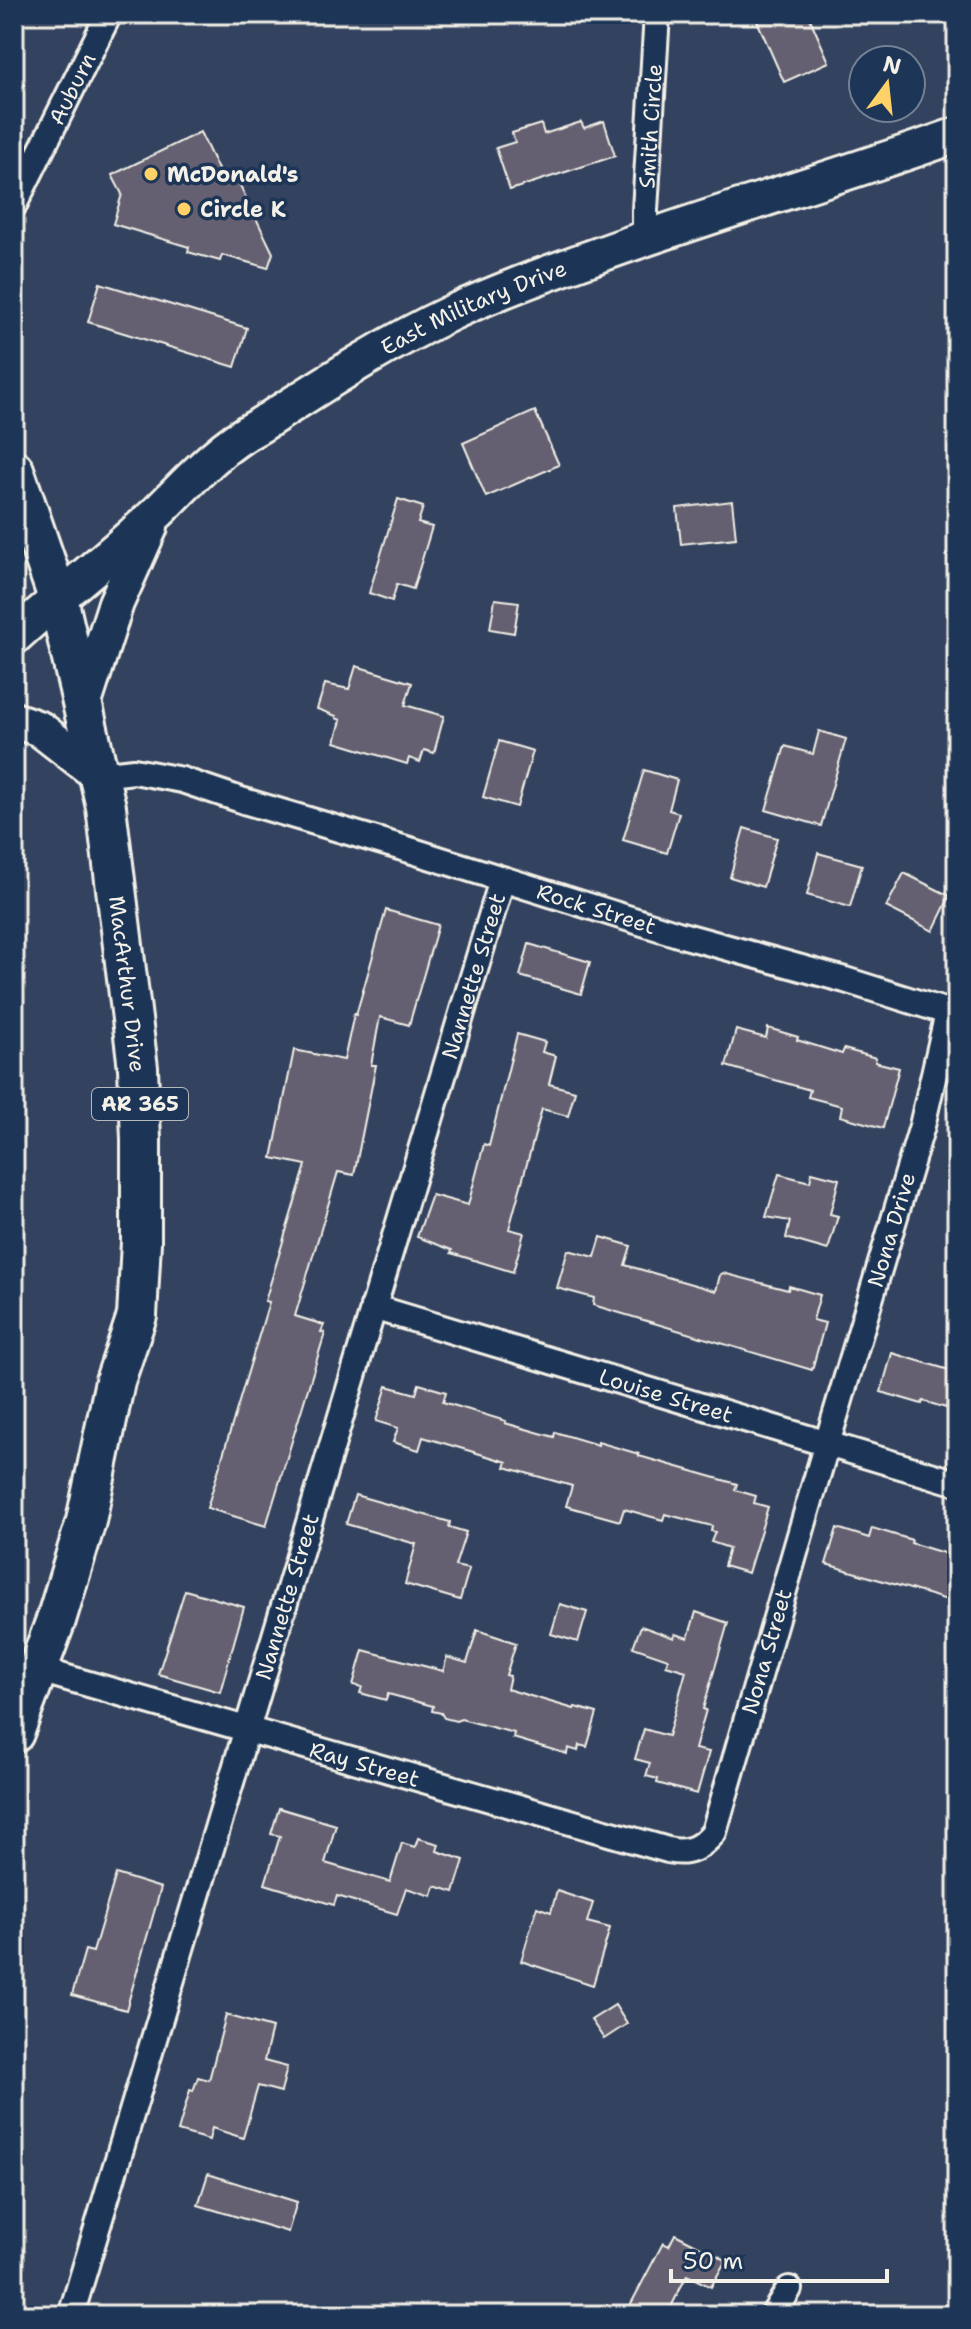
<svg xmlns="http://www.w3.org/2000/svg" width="971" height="2329" viewBox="0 0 971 2329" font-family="'Shantell Sans',sans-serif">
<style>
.building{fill:#656171;stroke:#f4f1e8;stroke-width:2}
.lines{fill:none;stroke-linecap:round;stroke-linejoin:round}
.street-casing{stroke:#f4f1e8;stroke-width:30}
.secondary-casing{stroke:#f4f1e8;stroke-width:40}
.primary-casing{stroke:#f4f1e8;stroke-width:44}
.street{stroke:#1d3557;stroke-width:24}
.secondary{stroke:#1d3557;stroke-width:34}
.primary{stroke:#1d3557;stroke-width:38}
.poi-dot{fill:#ffd166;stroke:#1d3557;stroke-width:3}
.labels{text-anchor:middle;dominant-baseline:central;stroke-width:7;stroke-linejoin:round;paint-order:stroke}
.shield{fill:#1d3557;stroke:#b4b9bc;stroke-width:2}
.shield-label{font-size:20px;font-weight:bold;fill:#f4f1e8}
.street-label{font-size:22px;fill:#f4f1e8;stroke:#1d3557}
.poi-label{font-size:22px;font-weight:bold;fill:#f4f1e8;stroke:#1d3557;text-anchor:start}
</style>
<rect width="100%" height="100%" fill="#33425f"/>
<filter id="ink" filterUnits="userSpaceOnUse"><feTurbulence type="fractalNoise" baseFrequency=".0125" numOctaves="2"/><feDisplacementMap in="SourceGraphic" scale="16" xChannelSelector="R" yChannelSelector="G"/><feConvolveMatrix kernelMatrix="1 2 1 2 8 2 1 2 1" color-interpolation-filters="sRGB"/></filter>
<g filter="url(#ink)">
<g class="building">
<path d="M 754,14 L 808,14 L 829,62 L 784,82 Z"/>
<path d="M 604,121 L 615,156 L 510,190 L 496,148 L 515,142 L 512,133 L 541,124 L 544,134 L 581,122 L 584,128 Z"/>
<path d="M 200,132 L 224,182 L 236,177 L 273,253 L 268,268 L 222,255 L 220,261 L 188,252 L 189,247 L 113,224 L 122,194 L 112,175 Z"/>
<path d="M 100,283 L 247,328 L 235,367 L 88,322 Z"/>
<path d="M 535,411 L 559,465 L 486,497 L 463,443 Z"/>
<path d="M 398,499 L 423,507 L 418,523 L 432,527 L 413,589 L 397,584 L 392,601 L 369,593 Z"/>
<path d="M 732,501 L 736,538 L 681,544 L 677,508 Z"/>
<path d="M 495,599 L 519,602 L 514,633 L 490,629 Z"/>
<path d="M 356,666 L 412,683 L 405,705 L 444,716 L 434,753 L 424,750 L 420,762 L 409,758 L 407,764 L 335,742 L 341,720 L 336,718 L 336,716 L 317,709 L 325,684 L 349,689 Z"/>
<path d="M 819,731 L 846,739 L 821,826 L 766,810 L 785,746 L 813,754 Z"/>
<path d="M 499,741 L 533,751 L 517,807 L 483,797 Z"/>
<path d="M 644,770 L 677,780 L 669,810 L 679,813 L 667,853 L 623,840 Z"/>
<path d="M 744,828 L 777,838 L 763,887 L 730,877 Z"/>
<path d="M 818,853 L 862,865 L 850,907 L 807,895 Z"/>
<path d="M 904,873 L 950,896 L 933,931 L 886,907 Z"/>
<path d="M 386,910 L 438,925 L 409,1025 L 380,1017 L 371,1065 L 376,1065 L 354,1175 L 338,1172 L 295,1316 L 324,1325 L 321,1332 L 325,1333 L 266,1526 L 207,1508 L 269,1302 L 265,1301 L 306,1165 L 272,1158 L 294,1050 L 344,1060 L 354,1014 L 356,1015 Z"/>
<path d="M 529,944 L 590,962 L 581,994 L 520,976 Z"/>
<path d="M 768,1028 L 798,1037 L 797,1040 L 842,1054 L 844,1049 L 876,1058 L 875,1062 L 899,1068 L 883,1128 L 840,1116 L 842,1106 L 808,1097 L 810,1090 L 726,1066 L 736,1030 L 766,1038 Z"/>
<path d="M 517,1034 L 545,1042 L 542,1052 L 556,1056 L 549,1084 L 575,1091 L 568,1116 L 542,1109 L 509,1229 L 524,1233 L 513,1272 L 451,1253 L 452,1250 L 417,1237 L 432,1195 L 468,1205 L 484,1144 L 489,1146 Z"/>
<path d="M 812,1172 L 839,1179 L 830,1214 L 838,1216 L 828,1250 L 786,1238 L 790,1221 L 766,1217 L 779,1174 L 810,1182 Z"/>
<path d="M 601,1237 L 631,1246 L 625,1265 L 716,1291 L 720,1275 L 723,1273 L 788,1290 L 789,1286 L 820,1295 L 813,1320 L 825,1323 L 812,1370 L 593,1305 L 594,1298 L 557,1288 L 568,1250 L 595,1257 Z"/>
<path d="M 892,1353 L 956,1372 L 946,1408 L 923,1401 L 922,1404 L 881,1392 Z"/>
<path d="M 419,1384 L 446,1392 L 443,1402 L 506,1421 L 505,1423 L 554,1437 L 555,1432 L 598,1445 L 598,1442 L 639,1454 L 639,1456 L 737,1484 L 735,1490 L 756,1496 L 754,1503 L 768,1507 L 748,1573 L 724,1566 L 729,1548 L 711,1542 L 715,1532 L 711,1531 L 712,1526 L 665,1514 L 663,1520 L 624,1509 L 620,1521 L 566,1506 L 572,1486 L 505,1467 L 507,1462 L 423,1437 L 419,1450 L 393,1442 L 398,1428 L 376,1421 L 387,1386 L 416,1394 Z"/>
<path d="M 355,1495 L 450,1522 L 449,1527 L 466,1532 L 455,1566 L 469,1569 L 460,1600 L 405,1584 L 416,1544 L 346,1524 Z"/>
<path d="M 837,1528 L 869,1538 L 872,1528 L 912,1540 L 911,1543 L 957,1557 L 957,1603 L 826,1564 Z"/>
<path d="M 185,1590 L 244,1607 L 220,1692 L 158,1674 Z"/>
<path d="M 560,1604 L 587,1612 L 578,1642 L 551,1634 Z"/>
<path d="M 696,1612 L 728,1623 L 703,1709 L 706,1710 L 695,1749 L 709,1752 L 697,1794 L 657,1783 L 658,1779 L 646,1776 L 650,1763 L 635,1759 L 644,1729 L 668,1736 L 686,1671 L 666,1665 L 668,1659 L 633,1647 L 641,1626 L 674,1638 L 675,1634 L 688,1638 Z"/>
<path d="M 477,1630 L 516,1643 L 506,1675 L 510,1676 L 507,1689 L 574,1709 L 575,1707 L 597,1713 L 587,1747 L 579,1745 L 578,1751 L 568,1748 L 567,1754 L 513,1738 L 514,1733 L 461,1719 L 456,1721 L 444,1718 L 441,1713 L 432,1711 L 433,1706 L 388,1694 L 386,1700 L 360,1693 L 362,1687 L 353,1685 L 363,1650 L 443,1671 L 447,1657 L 467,1663 Z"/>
<path d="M 279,1808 L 336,1825 L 325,1863 L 390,1882 L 402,1843 L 415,1847 L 418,1838 L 439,1844 L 437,1851 L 464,1860 L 454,1892 L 435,1886 L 432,1896 L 406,1888 L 397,1914 L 337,1896 L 334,1905 L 265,1884 L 280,1836 L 271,1834 Z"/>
<path d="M 116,1874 L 161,1888 L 126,2010 L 72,1995 L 85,1950 L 93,1952 Z"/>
<path d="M 557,1891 L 593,1903 L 587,1922 L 610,1928 L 593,1985 L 521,1961 L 537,1907 L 551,1912 Z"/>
<path d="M 615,2005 L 627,2024 L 604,2039 L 591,2020 Z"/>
<path d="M 226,2015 L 272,2028 L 264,2061 L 287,2067 L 281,2092 L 258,2086 L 243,2138 L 212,2128 L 209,2140 L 178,2131 L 190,2090 L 193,2091 L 198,2077 L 209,2080 Z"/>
<path d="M 208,2174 L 297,2202 L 288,2232 L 198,2205 Z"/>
<path d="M 675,2234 L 726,2260 L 711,2287 L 687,2275 L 667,2315 L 625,2315 L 663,2243 L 669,2246 Z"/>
</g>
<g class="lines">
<defs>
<g id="street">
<path id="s1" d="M 14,205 L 109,14"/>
<path id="s2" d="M 645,238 L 645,210 L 657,14"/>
<path id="s3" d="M 99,775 L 134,771 L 182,780 L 244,801 L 413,851 L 678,934 L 845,980 L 957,1015"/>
<path id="s4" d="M 373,1307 L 957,1483"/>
<path id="s5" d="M 36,1669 C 246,1731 457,1790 668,1850 C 688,1855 701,1848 714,1832 L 811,1497 L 922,1126 L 948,1013"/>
<path id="s6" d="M 71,2315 L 502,880"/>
<path d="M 773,2315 L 789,2289"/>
</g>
<g id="secondary">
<path id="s7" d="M 14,637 C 61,594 112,555 159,511 C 189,481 220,446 257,427 C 321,386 383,345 451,313 C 498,291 545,274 593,257 C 713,213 836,178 957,135"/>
<path d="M 83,706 L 116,603 L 150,527"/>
<path d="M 14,720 L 40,729 L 99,775"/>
</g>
<g id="primary">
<path id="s8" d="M 14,470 L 58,598 L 106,807 L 138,1068 L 141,1139 L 141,1242 L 137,1316 L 115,1381 L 86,1521 L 56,1620 L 14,1733"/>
</g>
</defs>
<use href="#street" class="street-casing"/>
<use href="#secondary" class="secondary-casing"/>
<use href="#primary" class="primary-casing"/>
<use href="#street" class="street"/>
<use href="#secondary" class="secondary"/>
<use href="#primary" class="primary"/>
</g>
</g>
<g class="poi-dot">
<circle cx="151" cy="174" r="8"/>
<circle cx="184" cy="209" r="8"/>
</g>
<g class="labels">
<rect class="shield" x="92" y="1088" width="96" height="32" rx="6"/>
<g class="shield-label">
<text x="140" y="1104">AR 365</text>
</g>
<g class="street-label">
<text stroke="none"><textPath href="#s1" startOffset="130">Auburn</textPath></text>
<text stroke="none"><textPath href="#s2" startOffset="112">Smith Circle</textPath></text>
<text stroke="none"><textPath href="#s7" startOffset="570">East Military Drive</textPath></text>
<text stroke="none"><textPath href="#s3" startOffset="518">Rock Street</textPath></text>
<text stroke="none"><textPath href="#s6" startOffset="1398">Nannette Street</textPath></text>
<text stroke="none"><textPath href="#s8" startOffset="528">MacArthur Drive</textPath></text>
<text stroke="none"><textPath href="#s5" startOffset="1338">Nona Drive</textPath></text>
<text stroke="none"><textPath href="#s4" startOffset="306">Louise Street</textPath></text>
<text stroke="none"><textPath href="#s6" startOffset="750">Nannette Street</textPath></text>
<text stroke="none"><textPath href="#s5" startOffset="898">Nona Street</textPath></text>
<text stroke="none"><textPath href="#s5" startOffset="342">Ray Street</textPath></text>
</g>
<g class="poi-label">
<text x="167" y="174">McDonald's</text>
<text x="200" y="209">Circle K</text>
</g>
</g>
<rect width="971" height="2329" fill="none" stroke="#1d3557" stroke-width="48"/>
<rect x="24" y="24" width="923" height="2281" fill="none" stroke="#f4f1e8" stroke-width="3" filter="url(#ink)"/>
<g transform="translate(887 84) rotate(15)"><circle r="38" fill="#1d3557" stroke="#738091" stroke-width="2"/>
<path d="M0-6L14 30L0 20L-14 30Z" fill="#ffd166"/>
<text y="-12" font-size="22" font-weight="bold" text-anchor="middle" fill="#f4f1e8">N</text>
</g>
<path d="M671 2269v12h216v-12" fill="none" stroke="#f4f1e8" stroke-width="4"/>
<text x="683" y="2269" font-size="24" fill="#f4f1e8" stroke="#1d3557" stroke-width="6" paint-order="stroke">50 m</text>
</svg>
